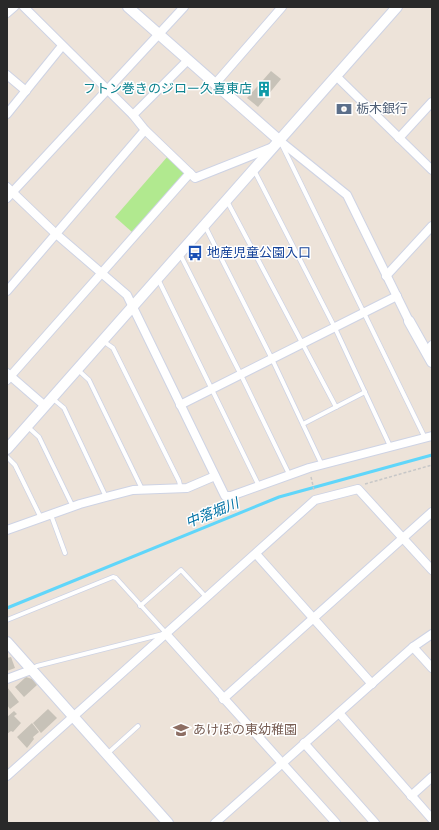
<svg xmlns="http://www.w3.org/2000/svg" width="439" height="830" viewBox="0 0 439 830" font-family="'Sofia Sans Condensed','Noto Sans JP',sans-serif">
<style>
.green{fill:#b1e98f}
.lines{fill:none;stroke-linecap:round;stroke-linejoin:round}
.stream{stroke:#60d6fa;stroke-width:3}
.building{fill:#c7c2b8}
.service-casing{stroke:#ced3e4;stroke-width:5.5}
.minor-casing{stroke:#ced3e4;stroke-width:10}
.tertiary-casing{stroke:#ced3e4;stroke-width:12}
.path{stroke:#c7c7c7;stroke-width:1.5;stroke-dasharray:3 2;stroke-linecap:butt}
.service{stroke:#fff;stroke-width:4}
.minor{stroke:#fff;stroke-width:8}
.tertiary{stroke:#fff;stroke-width:10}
.labels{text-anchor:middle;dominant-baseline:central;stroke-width:3;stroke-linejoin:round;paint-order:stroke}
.culture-label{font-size:13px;fill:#0d838f;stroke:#fff;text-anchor:end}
.service-label{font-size:13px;fill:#4e5e75;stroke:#fff;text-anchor:start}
.transit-label{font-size:13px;fill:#164399;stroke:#fff;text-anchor:start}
.education-label{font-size:13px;fill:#785e54;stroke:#fff;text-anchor:start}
.water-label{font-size:14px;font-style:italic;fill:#0072a5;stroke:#fff}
</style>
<rect width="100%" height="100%" fill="#ede3d9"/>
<path class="green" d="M 168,156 L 184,172 L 182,177 L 132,232 L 115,217 Z"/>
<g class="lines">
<path class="stream" d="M 7,608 L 279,497 L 432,455"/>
</g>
<g class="building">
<path d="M 271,71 L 281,79 L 258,107 L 247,98 Z"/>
<path d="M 11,657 L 15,668 L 7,671 L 7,658 Z"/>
<path d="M 26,677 L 32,679 L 37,685 L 24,697 L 15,687 Z"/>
<path d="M 7,687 L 19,702 L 10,709 L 7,705 Z"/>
<path d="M 48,709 L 57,718 L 41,733 L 33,723 Z"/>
<path d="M 14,711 L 17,714 L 14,716 L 21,723 L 13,732 L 11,731 L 7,734 L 7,717 Z"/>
<path d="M 32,723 L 39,732 L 33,737 L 34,739 L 27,748 L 17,737 Z"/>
</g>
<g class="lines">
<defs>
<g id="service">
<path d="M 282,145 L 425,438"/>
<path d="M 254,170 L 335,328 L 390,446"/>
<path d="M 227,201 L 336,407"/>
<path d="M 205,226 L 272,359 L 322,465"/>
<path d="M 180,254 L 241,375 L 289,474"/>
<path d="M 158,279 L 259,486"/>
<path d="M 103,341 L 113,348 L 179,481 L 181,489"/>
<path d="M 77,369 L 89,380 L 142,489"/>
<path d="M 52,398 L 64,408 L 106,497"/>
<path d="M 303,424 L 365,392"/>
<path d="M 28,427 L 39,437 L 73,507"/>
<path d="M 7,457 L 15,465 L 41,518"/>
<path d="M 51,515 L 65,553"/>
<path d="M 140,606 L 181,570 L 206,597"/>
<path d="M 7,620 L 113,577 L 116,578 L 166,633"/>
<path d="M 31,669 L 37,666 L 163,634"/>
<path d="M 107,754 L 138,726"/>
</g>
<g id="minor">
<path d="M 24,7 L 133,115 L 145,130 L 195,178 L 273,147"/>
<path d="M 7,13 L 14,7"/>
<path d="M 7,75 L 26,91"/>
<path d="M 336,76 L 432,170"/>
<path d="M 215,84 L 282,7"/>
<path d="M 7,114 L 62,46"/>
<path d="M 133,115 L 188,60"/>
<path d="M 399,138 L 432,102"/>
<path d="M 280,141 L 347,195 L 409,321"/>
<path d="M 7,187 L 55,233 L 127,295 L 225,496 L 231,496 L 309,468 L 432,436"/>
<path d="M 7,198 L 184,7"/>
<path d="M 386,276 L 432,226"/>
<path d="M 7,291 L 145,130"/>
<path d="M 426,352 L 432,345"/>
<path d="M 7,373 L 45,406"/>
<path d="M 7,380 L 190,173"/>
<path d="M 180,405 L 397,296"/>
<path d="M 7,530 L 80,504 L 106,497 L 133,490 L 187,488 L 215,476"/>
<path d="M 256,554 L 372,684"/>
<path d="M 166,634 L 336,823"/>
<path d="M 413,647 L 432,668"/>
<path d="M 7,679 L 31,670"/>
<path d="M 223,699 L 432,512"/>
<path d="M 339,713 L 432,819"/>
<path d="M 304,743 L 375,823"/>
<path d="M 7,776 L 315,500 L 358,489 L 432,570"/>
<path d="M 411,796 L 432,777"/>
<path d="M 215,823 L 413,647 L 432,634"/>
</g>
<g id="tertiary">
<path d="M 128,7 L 280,141"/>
<path d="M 409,321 L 432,362"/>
<path d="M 7,449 L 397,7"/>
<path d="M 7,642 L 168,823"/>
</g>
</defs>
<use href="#service" class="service-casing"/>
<use href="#minor" class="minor-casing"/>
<use href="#tertiary" class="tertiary-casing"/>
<g class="path">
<path d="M 311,477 L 314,490"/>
<path d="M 365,484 L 432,465"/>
</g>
<use href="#service" class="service"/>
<use href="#minor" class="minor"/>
<use href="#tertiary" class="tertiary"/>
</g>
<defs>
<symbol id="building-bare" viewBox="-9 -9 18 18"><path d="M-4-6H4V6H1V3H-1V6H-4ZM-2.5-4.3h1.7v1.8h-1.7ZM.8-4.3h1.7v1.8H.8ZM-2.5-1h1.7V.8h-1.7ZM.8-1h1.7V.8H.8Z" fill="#0f9aa8" stroke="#fff" stroke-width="2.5" paint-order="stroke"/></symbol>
<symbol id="bank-bare" viewBox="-9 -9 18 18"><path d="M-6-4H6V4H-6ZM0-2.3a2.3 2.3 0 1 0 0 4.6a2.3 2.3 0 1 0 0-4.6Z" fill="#5c6f8a" stroke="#fff" stroke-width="2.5" paint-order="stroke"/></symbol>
<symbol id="bus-bare" viewBox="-9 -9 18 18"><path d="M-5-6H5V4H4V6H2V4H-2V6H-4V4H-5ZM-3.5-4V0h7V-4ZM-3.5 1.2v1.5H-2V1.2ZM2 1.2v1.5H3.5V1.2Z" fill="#1a4fb4" stroke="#fff" stroke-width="2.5" paint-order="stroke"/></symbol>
<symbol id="school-bare" viewBox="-9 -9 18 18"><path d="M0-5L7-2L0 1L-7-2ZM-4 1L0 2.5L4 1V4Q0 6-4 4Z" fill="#8d6e63" stroke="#fff" stroke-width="2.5" paint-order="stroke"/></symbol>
</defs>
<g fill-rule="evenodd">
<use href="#building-bare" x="253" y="78" width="22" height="22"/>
<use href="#bank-bare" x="333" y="98" width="22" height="22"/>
<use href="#bus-bare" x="184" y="242" width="22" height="22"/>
<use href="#school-bare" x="170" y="719" width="22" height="22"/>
</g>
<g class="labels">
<g class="culture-label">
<text x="252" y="89">フトン巻きのジロー久喜東店</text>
</g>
<g class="service-label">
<text x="356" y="109">栃木銀行</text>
</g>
<g class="transit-label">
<text x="207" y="253">地産児童公園入口</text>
</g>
<g class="education-label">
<text x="193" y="730">あけぼの東幼稚園</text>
</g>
<g class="water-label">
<text transform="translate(212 513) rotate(-22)">中落堀川</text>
</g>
</g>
<rect width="439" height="830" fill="none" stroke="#292929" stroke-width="16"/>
</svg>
